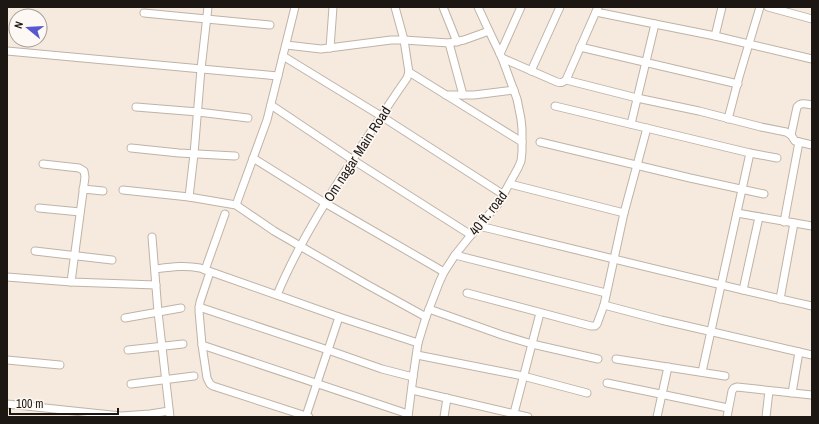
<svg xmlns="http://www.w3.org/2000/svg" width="819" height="424" viewBox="0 0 819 424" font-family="'Archivo Narrow',sans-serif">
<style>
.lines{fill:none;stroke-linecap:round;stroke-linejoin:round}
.minor-casing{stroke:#bfb3a7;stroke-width:9}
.minor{stroke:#fff;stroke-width:7}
.labels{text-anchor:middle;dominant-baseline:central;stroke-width:3.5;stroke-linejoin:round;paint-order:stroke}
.street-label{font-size:14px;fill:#1c1713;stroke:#fdf8f3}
</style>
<rect width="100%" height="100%" fill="#f6e9dd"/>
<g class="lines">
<defs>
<g id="minor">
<path d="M 443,7 L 457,42"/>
<path d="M 768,7 L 812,19"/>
<path d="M 596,12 L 655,24"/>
<path d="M 144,13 L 270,25"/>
<path d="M 715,36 L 722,7"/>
<path d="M 449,43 L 463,95"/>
<path d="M 286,45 L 321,49 L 391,40 L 404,40 L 449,43 L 464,40 L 489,31"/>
<path d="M 580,47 L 738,84"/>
<path d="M 330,48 L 333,7"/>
<path d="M 7,51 L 278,76"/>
<path d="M 500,54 L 521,7"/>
<path d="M 283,56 L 381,116 L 504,195"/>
<path d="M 502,58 L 557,82 C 561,83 562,83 566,80 L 598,7"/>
<path d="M 531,71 L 560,7"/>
<path d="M 409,72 L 522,142"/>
<path d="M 566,80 L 637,98 L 699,111 L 761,127 L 786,132 L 791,135 L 795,141 L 812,145"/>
<path d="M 446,95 L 474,95 L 514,90"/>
<path d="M 271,105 L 353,160 L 471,235"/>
<path d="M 555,106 L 750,153 L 777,158"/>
<path d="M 136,107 L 198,112 L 248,118"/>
<path d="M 728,119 L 739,77 L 760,7"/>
<path d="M 631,124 L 655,24 L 715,36 L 812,59"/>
<path d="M 791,135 L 797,107 C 801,102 806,104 812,105"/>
<path d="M 540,142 L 690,178 L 764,194"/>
<path d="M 131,148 L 179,153 L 235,156"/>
<path d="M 253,158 L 325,203 L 444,272"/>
<path d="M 43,164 L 79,168 L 84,171 L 85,177 L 71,282"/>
<path d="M 510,184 L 624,213"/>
<path d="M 83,189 L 103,191"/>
<path d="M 123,190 L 189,197 L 236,205 L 274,231 L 300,246 L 366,284 L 426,317"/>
<path d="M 189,197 L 194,154 L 201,69 L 208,7"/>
<path d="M 236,205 L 267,120 L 295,7"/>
<path d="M 39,208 L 80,212"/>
<path d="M 737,213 L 812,226"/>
<path d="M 784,222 L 799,142"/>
<path d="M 479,226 C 590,253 701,281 812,306"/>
<path d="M 152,237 L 158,312 L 170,417"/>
<path d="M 35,251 L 112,260"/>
<path d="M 455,255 L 606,293"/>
<path d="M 155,269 C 171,267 184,265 200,268 L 339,317 L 418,343"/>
<path d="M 205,270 L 225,214"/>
<path d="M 210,272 L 200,302 L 199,311 L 202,345 L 207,378 L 210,384 L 213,386 L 309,417"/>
<path d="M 7,277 L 71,282 L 156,285"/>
<path d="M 743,290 L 759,217"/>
<path d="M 467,293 L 591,326 L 595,326 L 597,324 L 604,305 L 624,213 L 647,128"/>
<path d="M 277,295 C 295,251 320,210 346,170 C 366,139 386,108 407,78 L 409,72 L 408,66 L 404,40 L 395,7"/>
<path d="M 780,299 L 794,223"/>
<path d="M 604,305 L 661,320 L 812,355"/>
<path d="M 199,307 L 328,350 L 382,369 L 413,377"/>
<path d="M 429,309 L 502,335 L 532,344 L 598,359"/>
<path d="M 125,318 L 181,308"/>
<path d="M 202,345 L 408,414"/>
<path d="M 128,350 L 183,344"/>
<path d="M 417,355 L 523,376 L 587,393"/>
<path d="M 616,359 L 725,376"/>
<path d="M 7,360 L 60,365"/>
<path d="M 702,372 L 750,153"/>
<path d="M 607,383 L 728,408"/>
<path d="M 131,384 L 194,376"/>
<path d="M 412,390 L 528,417"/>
<path d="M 792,393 L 799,352"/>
<path d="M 7,404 L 121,416 L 150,414 L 169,411"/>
<path d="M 306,416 L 339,317"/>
<path d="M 408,417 L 413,377 L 418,343 L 426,317 L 439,283 L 444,272 L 455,255 L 471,235 L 498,204 L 518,168 L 521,161 L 522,152 L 522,129 L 521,119 L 517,99 L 502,58 L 489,31 L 478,7"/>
<path d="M 444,417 L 447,398"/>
<path d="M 513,417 L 540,313"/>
<path d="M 657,417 L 668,367"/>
<path d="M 727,417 L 732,391 L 734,388 L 737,387 L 812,395"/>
<path d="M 766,417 L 769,391"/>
</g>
</defs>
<use href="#minor" class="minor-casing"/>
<use href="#minor" class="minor"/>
</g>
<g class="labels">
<g class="street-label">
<text transform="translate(357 154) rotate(-57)">Om nagar Main Road</text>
<text transform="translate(488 213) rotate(-52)">40 ft. road</text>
</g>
</g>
<rect width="819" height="424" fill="none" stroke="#1c1713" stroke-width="16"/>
<g transform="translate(28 28) rotate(288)"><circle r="19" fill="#fdf8f3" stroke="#a39e99"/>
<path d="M0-3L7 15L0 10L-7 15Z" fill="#5757cf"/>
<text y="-6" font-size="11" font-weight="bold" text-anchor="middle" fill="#1c1713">N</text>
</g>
<path d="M10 408v6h108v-6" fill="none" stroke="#1c1713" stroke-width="2"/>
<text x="16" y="408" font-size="12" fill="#1c1713" stroke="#fdf8f3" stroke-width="3" paint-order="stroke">100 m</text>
</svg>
